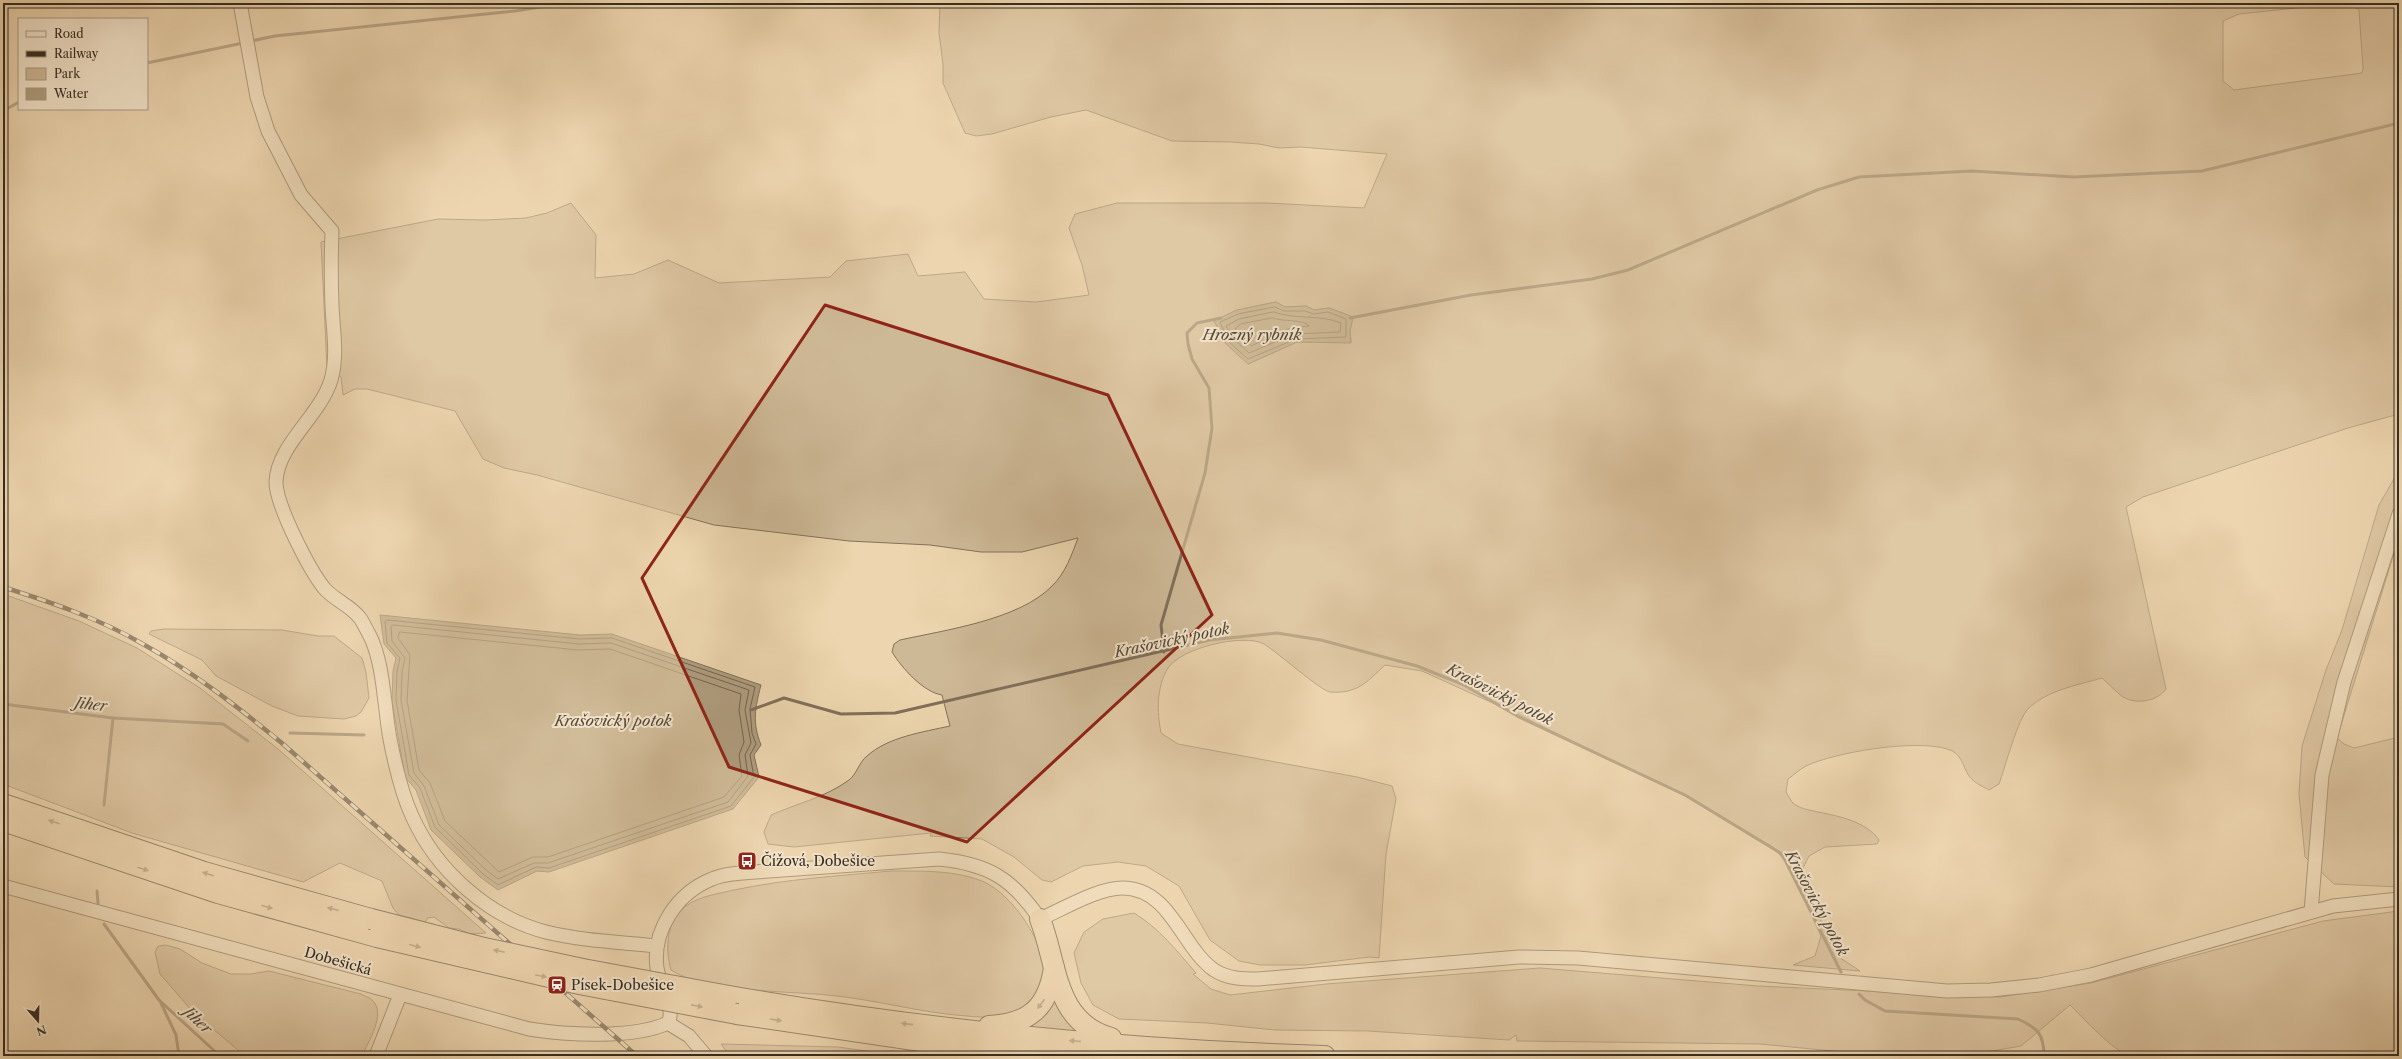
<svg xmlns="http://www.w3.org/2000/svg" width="2402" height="1059" viewBox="0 0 2402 1059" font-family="'Libre Caslon Text',serif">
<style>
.green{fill:#ceb997;stroke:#82735c;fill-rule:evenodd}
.water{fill:#af9d7f;stroke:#7f705a}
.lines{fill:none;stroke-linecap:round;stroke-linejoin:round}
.shore{stroke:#726550;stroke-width:1}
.stream{stroke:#7f705a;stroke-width:3}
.minor-casing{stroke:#645745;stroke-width:15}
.highway-casing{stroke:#362d22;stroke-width:22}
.minor{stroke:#f3e4cb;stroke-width:13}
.highway{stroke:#edd6af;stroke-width:20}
.rail-casing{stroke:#362d22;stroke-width:4.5}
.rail{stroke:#f3e4cb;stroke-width:3;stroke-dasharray:9;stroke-linecap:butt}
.highway-bridge-casing{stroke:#362d22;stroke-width:22;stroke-linecap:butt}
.highway-bridge{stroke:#edd6af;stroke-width:20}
.oneway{fill:#928268}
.marked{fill:none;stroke:#8f2418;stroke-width:3;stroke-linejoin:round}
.labels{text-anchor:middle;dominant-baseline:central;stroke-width:4;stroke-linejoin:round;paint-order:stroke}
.poi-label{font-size:14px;fill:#362d22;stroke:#f3e4cb;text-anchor:start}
.street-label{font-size:14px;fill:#362d22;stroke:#f3e4cb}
.water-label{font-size:15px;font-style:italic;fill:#544939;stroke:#f3e4cb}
</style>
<rect width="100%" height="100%" fill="#edd6af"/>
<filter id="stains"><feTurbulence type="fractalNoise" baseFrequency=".005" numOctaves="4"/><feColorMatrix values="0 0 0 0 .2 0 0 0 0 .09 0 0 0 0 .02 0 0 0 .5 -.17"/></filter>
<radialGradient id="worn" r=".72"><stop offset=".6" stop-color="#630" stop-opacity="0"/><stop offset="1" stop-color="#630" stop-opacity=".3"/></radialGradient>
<g class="green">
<path d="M 940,3 L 2344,3 L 2239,14 L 2223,21 L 2223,81 L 2234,90 L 2362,73 L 2363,68 L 2359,10 L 2349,3 L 2399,3 L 2399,414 L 2348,428 L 2143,497 L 2126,507 L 2166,689 C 2158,701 2136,705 2123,697 C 2116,692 2109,684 2102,678 C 2078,685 2048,690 2029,708 C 2018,717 2005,768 1999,784 L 1989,790 C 1982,786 1974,783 1969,776 C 1962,765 1962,753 1947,749 C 1915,739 1836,752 1806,766 C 1800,769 1794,775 1788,779 L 1786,792 C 1788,795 1790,799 1792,802 C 1799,809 1810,810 1818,812 C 1839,816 1867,822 1879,840 L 1877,844 L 1825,847 L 1809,856 L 1803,868 L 1806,883 L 1820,919 L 1839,957 L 1860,971 L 1793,965 L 1815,956 L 1821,936 L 1790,867 L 1773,847 L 1695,801 L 1521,716 L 1422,671 L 1385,665 C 1366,683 1357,694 1330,692 C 1321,691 1277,652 1264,644 C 1243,633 1181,648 1168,668 C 1156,688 1157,712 1161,733 L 1178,744 L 1357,777 L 1392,786 L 1396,799 L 1386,854 L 1379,958 L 1369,957 L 1305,965 L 1260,965 L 1239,961 L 1210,940 L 1179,886 L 1146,866 L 1118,862 L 1083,866 L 1051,882 L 1042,880 L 1014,857 L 982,839 L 930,836 L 931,833 L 794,847 L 768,844 L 764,832 L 771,815 C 796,804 826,797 849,780 C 857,774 859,762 867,756 C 888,737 923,732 950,726 L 942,695 C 923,692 902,668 892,652 L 894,644 L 900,640 C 945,630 1019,620 1052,586 C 1065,574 1072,554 1078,538 L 1022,552 L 981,552 L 930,545 L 849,541 L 714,525 L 537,475 L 504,468 L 483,459 L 455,411 L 367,389 L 355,389 L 343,395 L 341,377 L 327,368 L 321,242 L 438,219 L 485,220 L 526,218 L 547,213 L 571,203 L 596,235 L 595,278 L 634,274 L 668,260 L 719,283 L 830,277 L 846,261 L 908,254 L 918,276 L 965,272 L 984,299 L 1036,302 L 1089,295 L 1082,265 L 1069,228 L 1075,214 L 1117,203 L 1267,203 L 1364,208 L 1387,154 L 1300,147 L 1279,148 L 1259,144 L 1231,142 L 1172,141 L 1086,110 L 1051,117 L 992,134 L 976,136 L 965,133 L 943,83 L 943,64 L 939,33 ZM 1276,302 L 1285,307 L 1306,306 L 1314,310 L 1329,308 L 1353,317 L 1350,331 L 1351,342 L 1297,342 L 1248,364 L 1214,321 L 1237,310 Z"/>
<path d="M 2399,470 L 2399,537 L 2337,738 L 2344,744 L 2354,748 L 2399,737 L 2399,887 L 2334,884 L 2305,857 L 2299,794 L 2302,746 L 2326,670 L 2342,630 L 2379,505 Z"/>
<path d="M 3,594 L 79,621 L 137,648 L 200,688 L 278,749 L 486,933 L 470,934 L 459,929 L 449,928 L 434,917 L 428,918 L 425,922 L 399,915 L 393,908 L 382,881 L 340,863 L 303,882 L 132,833 L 3,784 Z"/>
<path d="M 164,629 L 282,630 L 318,636 L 334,636 L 362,658 L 366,672 L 369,698 L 361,712 L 356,716 L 344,719 L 298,716 L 272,706 L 216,676 L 202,660 L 149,634 L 151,631 Z"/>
<path d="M 891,871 C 921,871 957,870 984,882 C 1013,895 1046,944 1045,976 C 1045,985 1028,1005 1020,1009 C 1005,1018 984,1018 967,1016 C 920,1013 874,999 827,995 C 787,991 704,992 671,970 C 665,949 666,920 686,906 C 700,896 717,894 734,890 C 786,879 838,876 891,871 Z"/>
<path d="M 2399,911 L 2399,1052 C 2328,1052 2258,1056 2187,1056 C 2168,1056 2142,1059 2124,1053 C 2111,1048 2080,1015 2070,1005 L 2021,1046 L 1980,1053 L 1844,1052 L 1760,1044 L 1517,1041 L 1516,1035 L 1509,1040 L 1368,1031 L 1275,1030 L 1207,1023 L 1119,1019 L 1093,1005 L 1081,983 L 1074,953 L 1084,932 L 1103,919 L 1134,913 C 1159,928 1177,951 1196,973 L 1193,974 L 1211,989 L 1230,995 L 1326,984 L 1540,968 L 1758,986 L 2000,997 L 2091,983 L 2323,921 Z"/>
<path d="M 166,945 L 180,949 L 202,963 L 231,974 L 251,974 L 269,971 L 361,994 C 364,996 369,997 372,1000 C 387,1013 368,1042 362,1056 L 245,1056 L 193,1012 L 160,974 L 155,952 L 158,946 Z"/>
<path d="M 1056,984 L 1089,1035 L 1014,1028 Z"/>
<path d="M 721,1044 L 838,1047 L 874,1052 L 893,1051 L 922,1056 L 730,1056 Z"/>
</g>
<g class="water">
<path d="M 1276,302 L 1285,307 L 1306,306 L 1314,310 L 1329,308 L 1353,317 L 1350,331 L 1351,343 L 1297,342 L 1248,364 L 1226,344 L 1214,321 L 1237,310 Z"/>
<path d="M 380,615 L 580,635 L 612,634 L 761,685 C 755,708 752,722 761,745 L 754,755 L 759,777 L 733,809 L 549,872 L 537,871 L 498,890 L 480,877 L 431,830 L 416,790 L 405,777 L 392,701 L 393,671 L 396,658 L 384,644 Z"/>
</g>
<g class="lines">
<g class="shore">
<path d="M 1275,307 L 1284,311 L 1305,311 L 1314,314 L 1328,312 L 1346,319 L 1346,337 L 1296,339 L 1248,359 L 1229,342 L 1220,322 L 1238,314 Z"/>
<path d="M 1274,312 C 1295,320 1319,314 1341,323 L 1340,332 L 1294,334 L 1249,353 L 1234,339 L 1226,326 L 1239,319 Z"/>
<path d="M 1273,318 C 1283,322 1304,319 1309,326 L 1291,328 L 1251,346 L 1235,329 L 1241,324 Z"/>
<path d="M 387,620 L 580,639 L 612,638 L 755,687 L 750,709 L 752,733 L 756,744 L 750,755 L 754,777 L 731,806 L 549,868 L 536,867 L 498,885 L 483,874 L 435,827 L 420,788 L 409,775 L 396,700 L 397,672 L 400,658 L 387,643 L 385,622 Z"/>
<path d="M 393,625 L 579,644 L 611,643 L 749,690 L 745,710 L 751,743 L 745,755 L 748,776 L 728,802 L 548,863 L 534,863 L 498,879 L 486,870 L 439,825 L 424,786 L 414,773 L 401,700 L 402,672 L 405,658 L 392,641 L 391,627 Z"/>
<path d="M 400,632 L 578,650 L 610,649 L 741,694 L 739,710 L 744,742 L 739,755 L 742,776 L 724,797 L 548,857 L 533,857 L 499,872 L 445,821 L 430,783 L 419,770 L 407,700 L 410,655 L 398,638 Z"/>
</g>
<g class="stream">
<path d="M 251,41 L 275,36 L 515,11 L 566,3"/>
<path d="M 147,63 L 243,43"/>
<path d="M 3,111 L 19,102"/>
<path d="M 1350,318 L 1471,295 L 1592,279 L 1628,270 L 1817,190 L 1859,177 L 1972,171 L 2074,177 L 2202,171 L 2399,123"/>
<path d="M 1164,652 L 1161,625 L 1205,473 L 1212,428 L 1209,388 L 1192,359 L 1188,344 L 1187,333 L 1197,323 L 1221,318"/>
<path d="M 3,704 L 113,718 L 104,805"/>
<path d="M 751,710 L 784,698 L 841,714 L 895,713 L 1210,640 L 1277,633 L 1321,640 L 1417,666 L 1464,685 L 1519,717 L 1685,795 L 1782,854 L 1841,972"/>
<path d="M 113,718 L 223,724 L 248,741"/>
<path d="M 290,733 L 364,735"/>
<path d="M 97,891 L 98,903"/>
<path d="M 104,924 L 159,1000 L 220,1056"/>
<path d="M 1859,994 L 1865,1000 L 1885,1011 L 2018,1019 C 2037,1028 2044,1033 2044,1056"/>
<path d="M 160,1001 L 176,1035 L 179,1056"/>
</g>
<defs>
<g id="minor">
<path d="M 240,3 L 257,97 L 268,131 L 301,195 L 332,231 C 331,256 331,280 332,306 C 333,330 338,356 331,380 C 320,416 277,445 276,482 C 276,505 309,569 324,588 C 334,600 350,605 360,618 C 363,622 366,629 369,634 C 384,662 384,707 390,739 C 395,765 401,792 412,816 C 436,870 488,917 546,932 C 582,941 620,942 657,946"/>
<path d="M 3,886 L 529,1029 C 567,1035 633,1039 668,1023"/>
<path d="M 2311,912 L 2322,775 L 2344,682 L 2399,514"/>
<path d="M 668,1023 C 676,1008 660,986 657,968 C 652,930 677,893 712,879 C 725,873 741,873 755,872 L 939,859 C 988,864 1012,878 1040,919 C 1063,909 1098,888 1122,888 C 1171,888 1181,947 1214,970 C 1228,979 1243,979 1258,979 L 1519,957 L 1578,958 L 1947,991 L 1991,990 L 2039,985 L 2091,975 L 2333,906 L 2399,899"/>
<path d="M 668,1023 L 689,1036 L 706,1056"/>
<path d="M 376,1056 L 400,995"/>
</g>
<g id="highway">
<path d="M 3,804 L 204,872 L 371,919"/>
<path d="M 3,821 L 218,893 L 377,937"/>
<path d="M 1040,919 C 1058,965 1054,1022 1111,1038"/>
<path d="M 729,996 C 926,1030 1125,1050 1325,1056"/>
<path d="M 737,1014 L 948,1045 L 1067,1056"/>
<path d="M 989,1026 C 1029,1024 1048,1008 1054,968"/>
</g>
</defs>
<use href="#minor" class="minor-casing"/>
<use href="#highway" class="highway-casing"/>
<use href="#minor" class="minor"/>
<use href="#highway" class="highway"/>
<defs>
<path id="rail" d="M 3,587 C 50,602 98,618 141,643 C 192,671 238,707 283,744 L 637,1056"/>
</defs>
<use href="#rail" class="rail-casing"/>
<use href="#rail" class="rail"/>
<defs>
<g id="highway-bridge">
<path d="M 371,919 L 480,947 L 583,969 L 729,996"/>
<path d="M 377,937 L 579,984 L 737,1014"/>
</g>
</defs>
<use href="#highway-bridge" class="highway-bridge-casing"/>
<use href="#highway-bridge" class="highway-bridge"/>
</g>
<defs><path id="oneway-solid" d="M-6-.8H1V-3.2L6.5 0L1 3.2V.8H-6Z"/></defs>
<g class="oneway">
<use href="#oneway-solid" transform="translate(54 822) rotate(-162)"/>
<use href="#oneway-solid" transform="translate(143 869) rotate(18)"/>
<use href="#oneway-solid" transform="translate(208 874) rotate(-163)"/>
<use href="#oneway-solid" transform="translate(267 907) rotate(16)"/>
<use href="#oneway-solid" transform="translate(333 909) rotate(-165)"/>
<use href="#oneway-solid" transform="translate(415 946) rotate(14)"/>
<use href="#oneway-solid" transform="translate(499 951) rotate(-168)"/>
<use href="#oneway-solid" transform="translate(541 976) rotate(12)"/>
<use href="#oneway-solid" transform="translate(1041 1004) rotate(127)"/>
<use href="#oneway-solid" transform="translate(697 1006) rotate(11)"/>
<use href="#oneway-solid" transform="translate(776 1020) rotate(9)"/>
<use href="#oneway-solid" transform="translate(907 1024) rotate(-174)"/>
<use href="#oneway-solid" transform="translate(1075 1041) rotate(-175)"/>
</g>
<path d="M0 0H2402V1059H0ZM 825,305 L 1108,395 L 1212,615 L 967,842 L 729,767 L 642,578 Z" fill="#edd6af" fill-opacity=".55" fill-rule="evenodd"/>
<path class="marked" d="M 825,305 L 1108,395 L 1212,615 L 967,842 L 729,767 L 642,578 Z"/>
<defs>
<symbol id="bus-square" viewBox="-11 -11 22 22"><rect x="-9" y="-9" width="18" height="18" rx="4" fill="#8f2418" stroke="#f3e4cb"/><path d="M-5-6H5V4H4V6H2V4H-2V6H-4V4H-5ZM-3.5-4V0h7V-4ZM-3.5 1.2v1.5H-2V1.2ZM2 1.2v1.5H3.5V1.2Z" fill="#fff"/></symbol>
<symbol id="station-square" viewBox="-11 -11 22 22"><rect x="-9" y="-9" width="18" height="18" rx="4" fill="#8f2418" stroke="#f3e4cb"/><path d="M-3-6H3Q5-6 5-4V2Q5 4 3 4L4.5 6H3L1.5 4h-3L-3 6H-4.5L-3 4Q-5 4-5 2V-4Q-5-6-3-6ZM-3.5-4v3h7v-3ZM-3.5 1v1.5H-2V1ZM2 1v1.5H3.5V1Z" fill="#fff"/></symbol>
</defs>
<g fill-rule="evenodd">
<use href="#bus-square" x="736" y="850" width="22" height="22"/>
<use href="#station-square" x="546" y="974" width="22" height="22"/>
</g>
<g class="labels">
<g class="poi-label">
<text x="761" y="861">Čížová, Dobešice</text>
<text x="571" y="985">Písek-Dobešice</text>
</g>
<g class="street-label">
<text transform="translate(338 961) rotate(16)">Dobešická</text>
</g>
<g class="water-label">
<text x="1252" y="334">Hrozný rybník</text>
<text transform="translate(1172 640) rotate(-12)">Krašovický potok</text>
<text transform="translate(1500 694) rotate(27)">Krašovický potok</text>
<text transform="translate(91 704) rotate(7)">Jiher</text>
<text x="613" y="720">Krašovický potok</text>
<text transform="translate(1817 903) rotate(62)">Krašovický potok</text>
<text transform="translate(198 1020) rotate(43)">Jiher</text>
</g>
</g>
<rect width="2402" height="1059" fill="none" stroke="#edd6af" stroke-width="16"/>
<rect x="4" y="4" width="2394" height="1051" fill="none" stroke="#362d22" stroke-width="2"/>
<rect x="8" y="8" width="2386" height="1043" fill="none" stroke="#362d22"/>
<rect x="18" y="18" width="130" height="92" fill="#f3e4cb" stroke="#a79b87"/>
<rect x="26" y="31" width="20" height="6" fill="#f3e4cb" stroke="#a79b87"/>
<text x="54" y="38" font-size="12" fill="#362d22">Road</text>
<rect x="26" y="51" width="20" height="6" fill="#362d22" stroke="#a79b87"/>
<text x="54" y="58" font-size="12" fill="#362d22">Railway</text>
<rect x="26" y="68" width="20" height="12" fill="#ceb997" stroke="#a79b87"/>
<text x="54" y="78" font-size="12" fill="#362d22">Park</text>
<rect x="26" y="88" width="20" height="12" fill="#af9d7f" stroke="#a79b87"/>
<text x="54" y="98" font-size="12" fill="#362d22">Water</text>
<g transform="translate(38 1021) rotate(160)" stroke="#f3e4cb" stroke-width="3" paint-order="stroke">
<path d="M0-3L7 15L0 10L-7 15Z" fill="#362d22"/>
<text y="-6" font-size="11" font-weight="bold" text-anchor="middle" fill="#362d22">N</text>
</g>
<rect width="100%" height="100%" filter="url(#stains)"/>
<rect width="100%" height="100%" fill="url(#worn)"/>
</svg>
